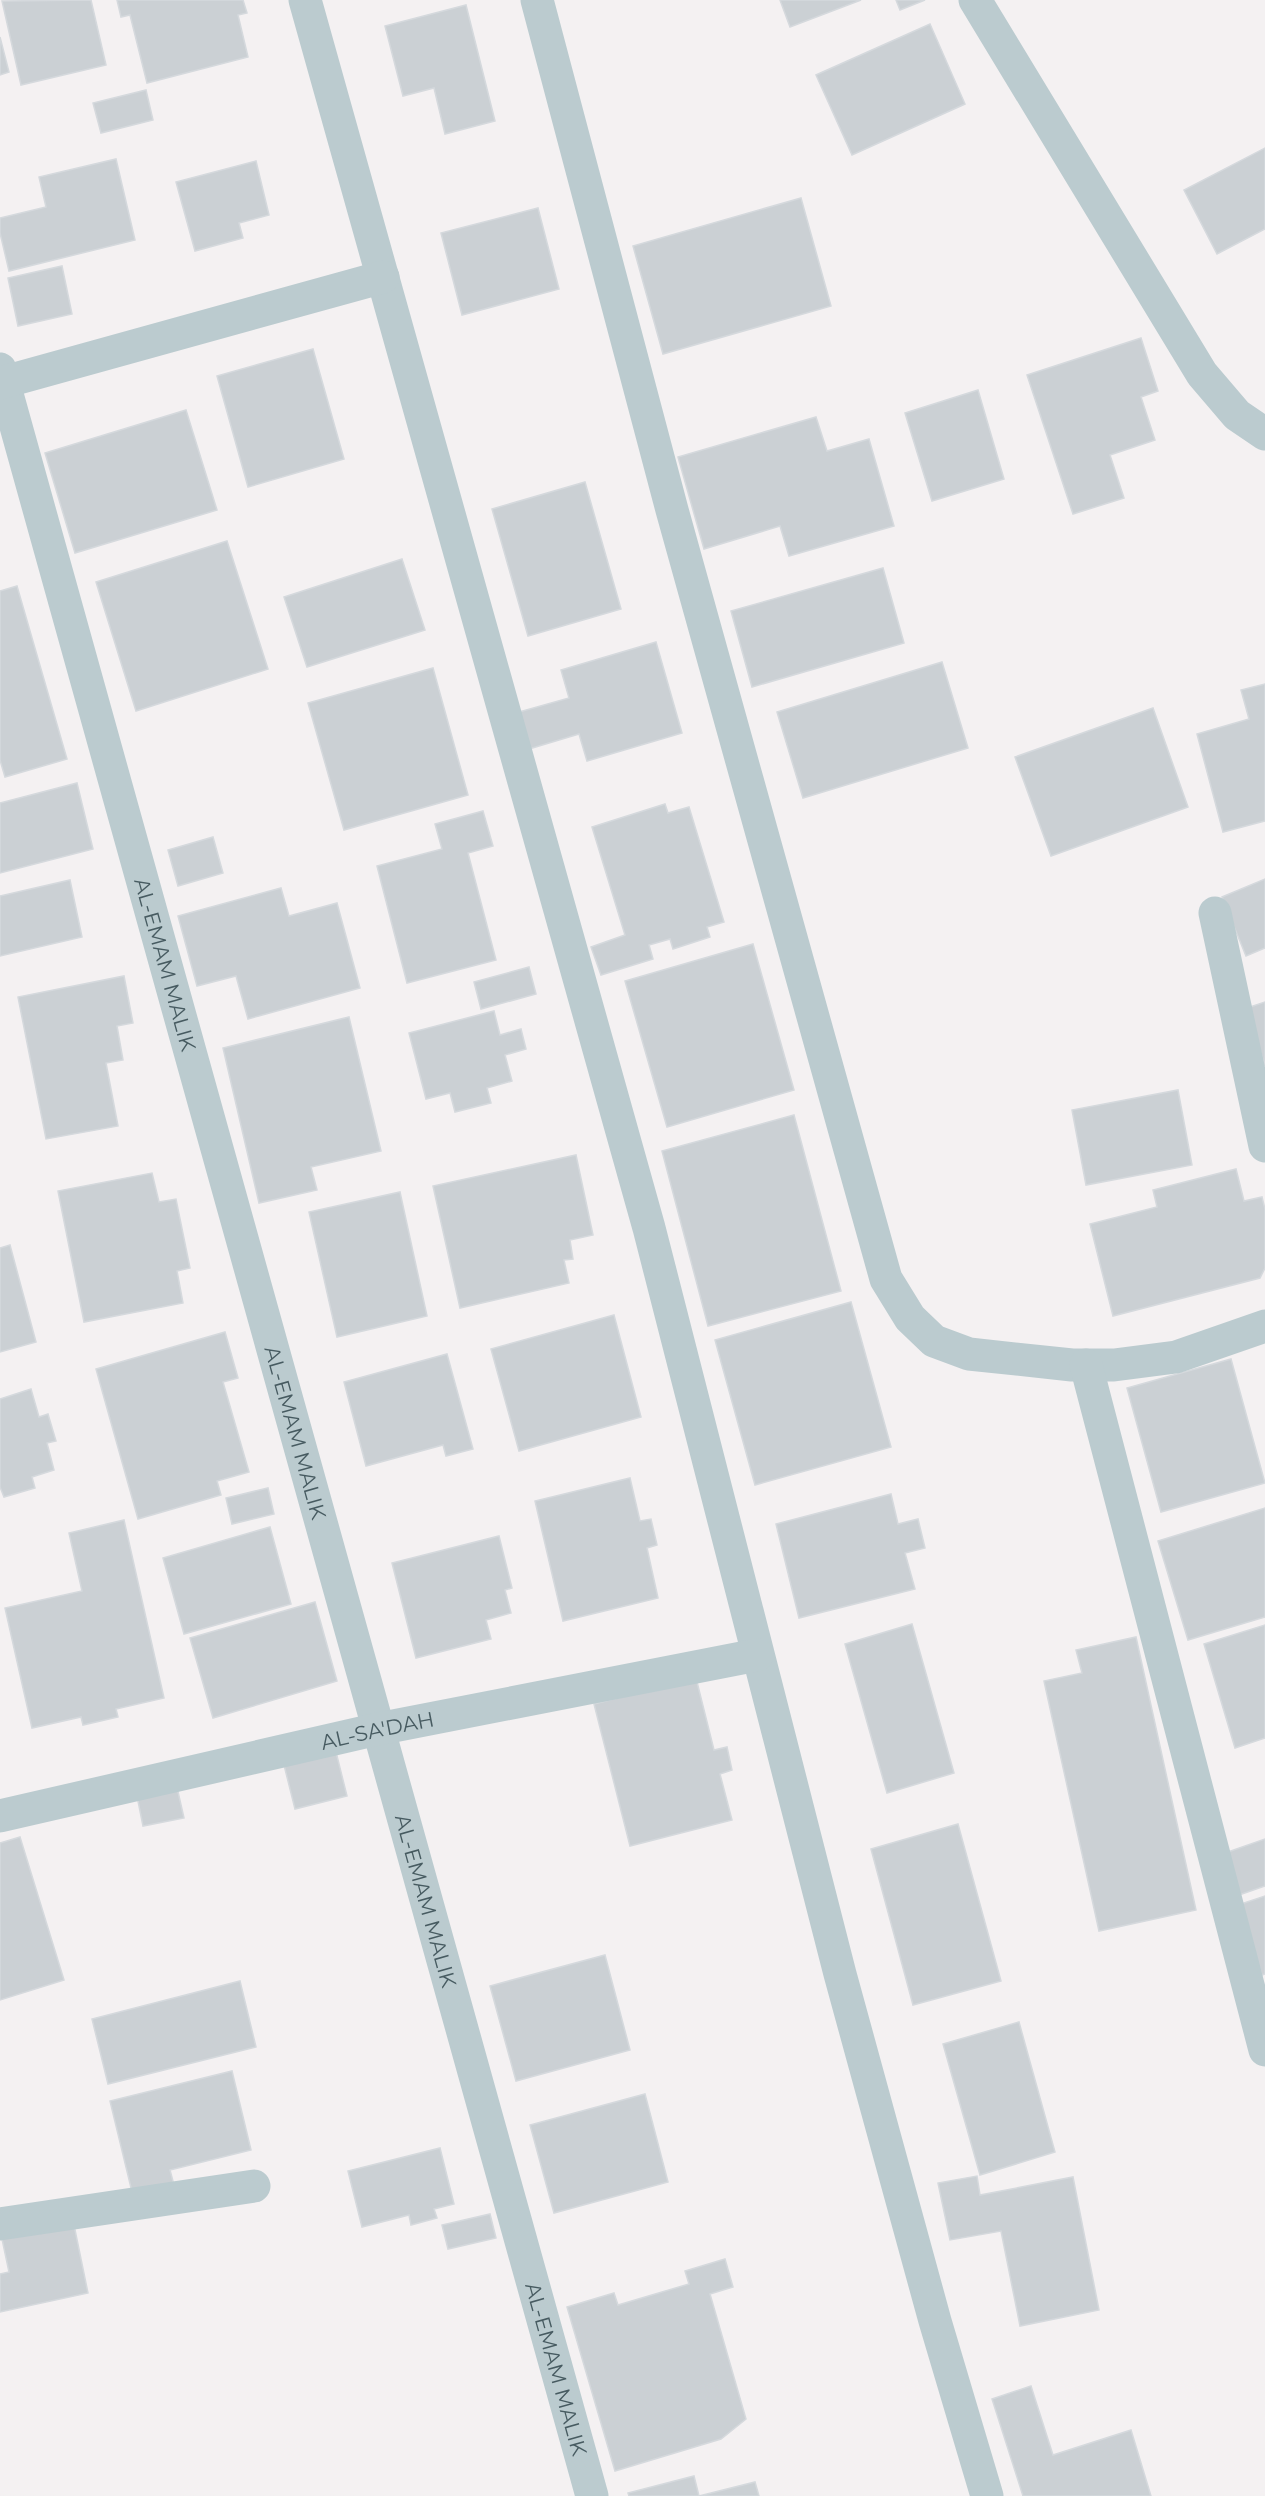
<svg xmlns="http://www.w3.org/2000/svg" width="1265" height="2496" viewBox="0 0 1265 2496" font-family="Montserrat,sans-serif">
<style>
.building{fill:#cbd0d4;stroke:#d5d9dd;stroke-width:1.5}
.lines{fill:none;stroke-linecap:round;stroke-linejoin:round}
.street{stroke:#bbcbcf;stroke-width:33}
.labels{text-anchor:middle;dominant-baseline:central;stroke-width:5;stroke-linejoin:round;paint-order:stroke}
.street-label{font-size:21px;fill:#475b61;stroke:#fff}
</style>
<rect width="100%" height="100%" fill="#f4f1f2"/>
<g class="building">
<path d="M 91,0 L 106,65 L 21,85 L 2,1 Z"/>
<path d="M 117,0 L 243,0 L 247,13 L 238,15 L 248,57 L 147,83 L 130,15 L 121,17 Z"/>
<path d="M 780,0 L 861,0 L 790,27 Z"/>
<path d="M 896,0 L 925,0 L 900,10 Z"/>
<path d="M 466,5 L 495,121 L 445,134 L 434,88 L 403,96 L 385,26 Z"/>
<path d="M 930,24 L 965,104 L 852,155 L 816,75 Z"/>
<path d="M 0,37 L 9,72 L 0,75 Z"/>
<path d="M 146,90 L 153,120 L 101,133 L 93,103 Z"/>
<path d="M 1265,148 L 1265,229 L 1217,254 L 1184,190 Z"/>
<path d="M 116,159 L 135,240 L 9,271 L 0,233 L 0,218 L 46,207 L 39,177 Z"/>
<path d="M 256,161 L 269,215 L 239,223 L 243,238 L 195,251 L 176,182 Z"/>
<path d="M 801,198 L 831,306 L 663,354 L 633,246 Z"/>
<path d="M 538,208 L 559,289 L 462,315 L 441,233 Z"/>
<path d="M 62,266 L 72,314 L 18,326 L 8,278 Z"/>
<path d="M 1141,338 L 1158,391 L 1141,397 L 1155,440 L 1110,455 L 1124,498 L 1073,514 L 1027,375 Z"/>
<path d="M 313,349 L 344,459 L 248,487 L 217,376 Z"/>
<path d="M 978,390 L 1004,479 L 932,501 L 905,413 Z"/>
<path d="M 186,410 L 217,510 L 75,553 L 45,453 Z"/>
<path d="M 816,417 L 827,451 L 869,439 L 894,526 L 789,556 L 780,526 L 704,549 L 678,457 Z"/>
<path d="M 585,482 L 621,609 L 528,636 L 492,509 Z"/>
<path d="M 227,541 L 268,669 L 136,711 L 96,582 Z"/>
<path d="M 402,559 L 425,630 L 307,667 L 284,597 Z"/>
<path d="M 883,568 L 904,643 L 752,687 L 731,611 Z"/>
<path d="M 17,586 L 67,759 L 5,777 L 0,760 L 0,591 Z"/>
<path d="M 656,642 L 682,733 L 587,761 L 579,734 L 529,749 L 519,712 L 569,698 L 561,670 Z"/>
<path d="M 942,662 L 968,748 L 803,798 L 777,712 Z"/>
<path d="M 433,668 L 468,795 L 344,830 L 308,703 Z"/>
<path d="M 1265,684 L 1265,821 L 1223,832 L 1197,734 L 1249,719 L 1241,690 Z"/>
<path d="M 1153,708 L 1188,807 L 1051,856 L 1015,757 Z"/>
<path d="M 77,783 L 93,849 L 0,873 L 0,803 Z"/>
<path d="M 665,804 L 668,813 L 689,807 L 724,922 L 707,927 L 710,937 L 673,949 L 670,939 L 649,945 L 653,959 L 601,975 L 591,947 L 625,935 L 592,827 Z"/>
<path d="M 483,811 L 493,846 L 468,853 L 496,960 L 407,983 L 377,866 L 442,849 L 435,824 Z"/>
<path d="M 213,837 L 223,873 L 178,886 L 168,850 Z"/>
<path d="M 1265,879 L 1265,948 L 1246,956 L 1222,897 Z"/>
<path d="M 70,880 L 82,937 L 0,956 L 0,896 Z"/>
<path d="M 281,888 L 289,916 L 337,903 L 360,988 L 248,1019 L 236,976 L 197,986 L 178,916 Z"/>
<path d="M 753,944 L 794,1090 L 667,1127 L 625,981 Z"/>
<path d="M 529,967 L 536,994 L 481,1009 L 474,982 Z"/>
<path d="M 124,976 L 133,1023 L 117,1026 L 123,1060 L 106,1063 L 118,1126 L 46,1139 L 18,997 Z"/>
<path d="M 1265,1002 L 1265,1066 L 1247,1008 Z"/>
<path d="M 494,1011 L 500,1035 L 521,1029 L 526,1049 L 505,1055 L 512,1081 L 487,1088 L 491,1103 L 455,1112 L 450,1093 L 426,1099 L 409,1033 Z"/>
<path d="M 349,1017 L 381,1151 L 311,1167 L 317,1190 L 259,1203 L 223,1048 Z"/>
<path d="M 1178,1090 L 1192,1165 L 1086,1185 L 1072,1110 Z"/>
<path d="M 794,1115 L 841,1291 L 708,1326 L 662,1151 Z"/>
<path d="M 576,1155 L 593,1235 L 570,1240 L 573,1259 L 564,1260 L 569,1283 L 460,1308 L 433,1186 Z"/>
<path d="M 1236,1169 L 1244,1201 L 1262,1197 L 1265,1209 L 1265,1268 L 1260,1278 L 1113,1316 L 1090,1224 L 1157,1207 L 1153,1190 Z"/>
<path d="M 152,1173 L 159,1202 L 176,1199 L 190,1268 L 177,1271 L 183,1303 L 84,1322 L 58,1191 Z"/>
<path d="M 400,1192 L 427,1316 L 337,1337 L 309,1212 Z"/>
<path d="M 10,1245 L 36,1342 L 0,1352 L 0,1248 Z"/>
<path d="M 851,1302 L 891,1447 L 755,1485 L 715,1340 Z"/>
<path d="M 614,1315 L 641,1417 L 519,1451 L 491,1349 Z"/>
<path d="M 225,1332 L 238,1378 L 223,1382 L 249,1472 L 217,1481 L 221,1495 L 138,1519 L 96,1369 Z"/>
<path d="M 447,1354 L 473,1449 L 446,1456 L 443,1445 L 366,1466 L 344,1382 Z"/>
<path d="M 1231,1359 L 1265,1483 L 1161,1512 L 1127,1388 Z"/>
<path d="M 31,1389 L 39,1417 L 48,1414 L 56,1441 L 47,1443 L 54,1470 L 32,1477 L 35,1488 L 4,1497 L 0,1487 L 0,1399 Z"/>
<path d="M 630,1478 L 640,1521 L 651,1519 L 657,1545 L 647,1548 L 658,1598 L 563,1621 L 535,1501 Z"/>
<path d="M 268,1488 L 274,1514 L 232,1524 L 226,1498 Z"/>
<path d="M 891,1494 L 898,1524 L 918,1519 L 925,1548 L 905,1553 L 915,1589 L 799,1618 L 776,1524 Z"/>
<path d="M 1265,1508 L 1265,1617 L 1188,1640 L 1158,1541 Z"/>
<path d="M 124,1520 L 164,1698 L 116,1709 L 118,1717 L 83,1725 L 81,1717 L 32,1728 L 5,1608 L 82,1591 L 69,1533 Z"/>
<path d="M 270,1527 L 291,1604 L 184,1634 L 163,1558 Z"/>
<path d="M 499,1536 L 512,1588 L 505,1590 L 511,1613 L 486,1620 L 491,1639 L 416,1658 L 392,1563 Z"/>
<path d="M 315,1602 L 337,1681 L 213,1718 L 190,1638 Z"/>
<path d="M 912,1624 L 954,1773 L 887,1793 L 845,1644 Z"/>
<path d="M 1265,1625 L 1265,1738 L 1235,1748 L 1204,1644 Z"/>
<path d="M 1136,1637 L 1196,1910 L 1099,1931 L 1044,1681 L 1082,1673 L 1076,1650 Z"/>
<path d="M 696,1678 L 714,1750 L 727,1747 L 732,1770 L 720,1774 L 732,1820 L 630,1846 L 594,1704 Z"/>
<path d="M 336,1752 L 347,1796 L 295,1809 L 284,1765 Z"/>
<path d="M 176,1783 L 184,1818 L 143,1826 L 136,1791 Z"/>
<path d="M 958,1824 L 1001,1981 L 913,2005 L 871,1849 Z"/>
<path d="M 20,1837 L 64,1980 L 0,2000 L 0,1843 Z"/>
<path d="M 1265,1839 L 1265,1886 L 1239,1895 L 1225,1853 Z"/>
<path d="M 1265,1896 L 1265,1974 L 1262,1975 L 1238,1905 Z"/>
<path d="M 605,1955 L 630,2050 L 516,2081 L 490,1986 Z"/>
<path d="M 240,1981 L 256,2047 L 108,2084 L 92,2019 Z"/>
<path d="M 1019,2022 L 1055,2152 L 980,2175 L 943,2044 Z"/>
<path d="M 232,2071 L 251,2150 L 170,2170 L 174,2185 L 133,2196 L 110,2101 Z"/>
<path d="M 645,2094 L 668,2182 L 554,2213 L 530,2125 Z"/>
<path d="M 440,2148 L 454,2204 L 434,2209 L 437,2218 L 411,2225 L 409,2215 L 362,2227 L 348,2171 Z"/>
<path d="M 977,2176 L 980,2195 L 1073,2177 L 1099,2310 L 1020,2326 L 1001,2231 L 950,2240 L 938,2183 Z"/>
<path d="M 490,2214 L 496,2238 L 448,2249 L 442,2225 Z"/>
<path d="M 74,2225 L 88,2293 L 0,2312 L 0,2274 L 9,2272 L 2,2239 Z"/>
<path d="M 725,2259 L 733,2287 L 710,2294 L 746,2419 L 721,2439 L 615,2471 L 567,2307 L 614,2293 L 618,2305 L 689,2284 L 685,2271 Z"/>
<path d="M 1031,2386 L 1053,2455 L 1131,2430 L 1151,2496 L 1023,2496 L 992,2399 Z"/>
<path d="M 694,2476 L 699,2496 L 755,2482 L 759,2496 L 629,2496 L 628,2493 Z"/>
</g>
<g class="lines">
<g class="street">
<path d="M 305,0 L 649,1228 L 840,1974 L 935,2321 L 987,2496"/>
<path d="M 537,0 L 672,510 L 886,1279 L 910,1318 L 934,1341 L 969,1354 L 1072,1365 L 1114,1365 L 1176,1357 L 1265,1326"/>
<path d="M 975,0 L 1202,374 L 1237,415 L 1265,434"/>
<path id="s1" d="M 0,369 L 592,2496"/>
<path d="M 0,383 L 383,277"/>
<path d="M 1215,913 L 1265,1146"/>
<path d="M 1086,1365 L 1265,2050"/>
<path id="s2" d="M 0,1816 L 378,1729 L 757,1655"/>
<path d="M 0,2224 L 254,2186"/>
</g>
</g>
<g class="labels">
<g class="street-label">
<text stroke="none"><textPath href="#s1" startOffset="618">AL-EMAM MALIK</textPath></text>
<text stroke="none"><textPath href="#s1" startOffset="1104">AL-EMAM MALIK</textPath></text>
<text stroke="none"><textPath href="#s2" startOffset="387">AL-SA'DAH</textPath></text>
<text stroke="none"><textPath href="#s1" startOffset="1590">AL-EMAM MALIK</textPath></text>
<text stroke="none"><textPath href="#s1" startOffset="2076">AL-EMAM MALIK</textPath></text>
</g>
</g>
</svg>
